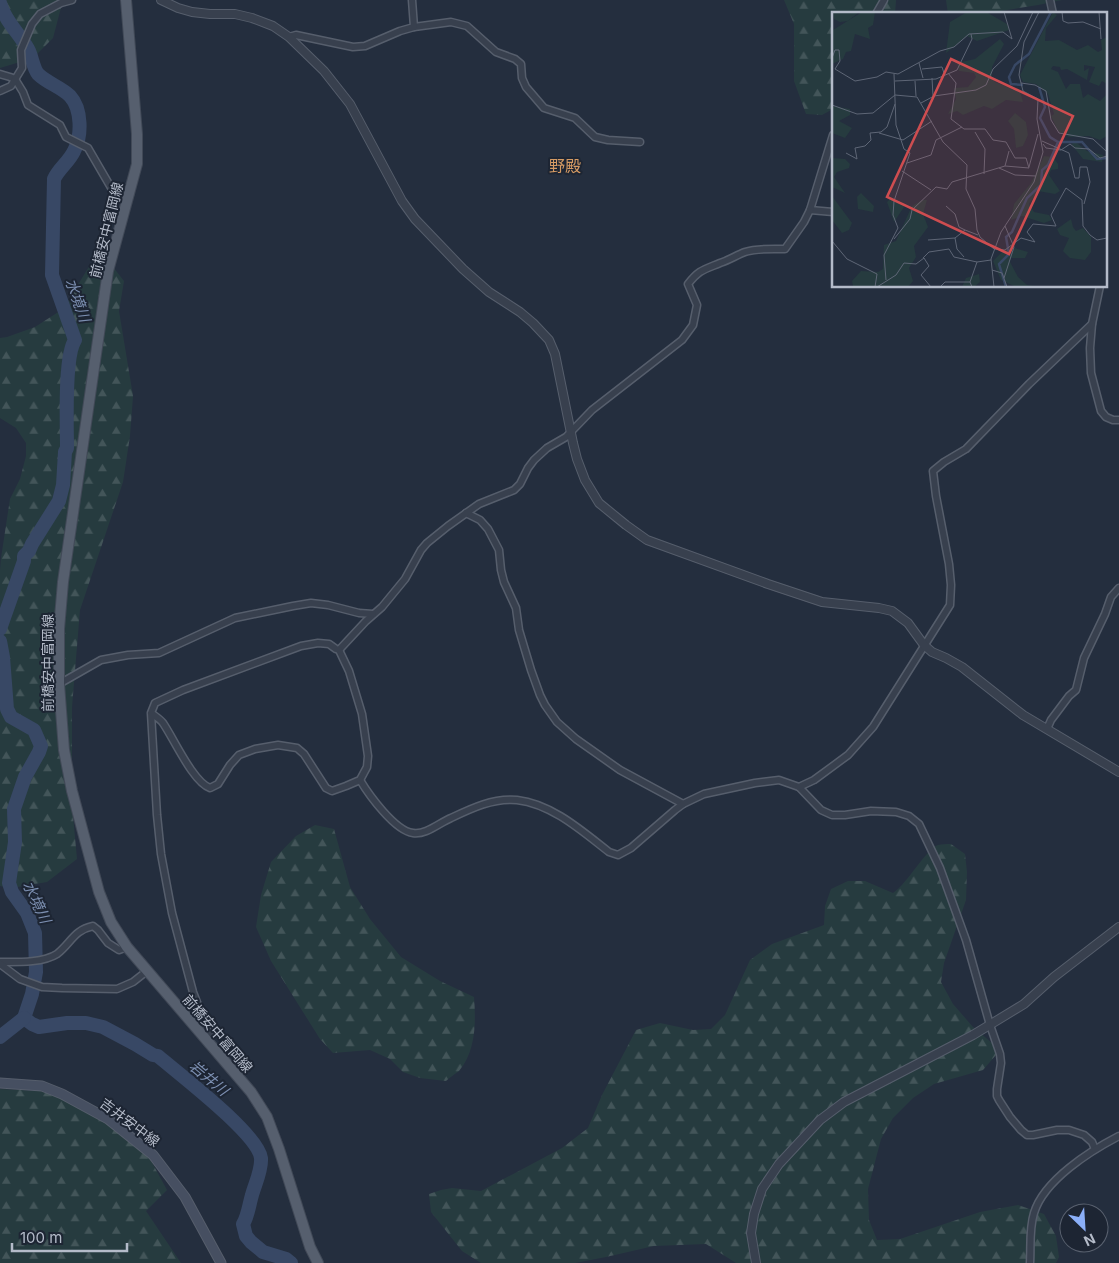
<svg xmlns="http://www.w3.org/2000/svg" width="1119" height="1263" viewBox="0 0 1119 1263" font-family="Inter,'Noto Sans JP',sans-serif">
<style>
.forest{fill:url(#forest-firs)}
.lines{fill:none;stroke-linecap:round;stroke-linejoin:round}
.river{stroke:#384865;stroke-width:14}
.minor-casing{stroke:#565e6c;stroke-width:9}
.tertiary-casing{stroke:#565e6c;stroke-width:10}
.secondary-casing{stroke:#565e6c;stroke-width:11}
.primary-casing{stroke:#414957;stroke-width:12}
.minor{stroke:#38404e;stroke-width:6}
.tertiary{stroke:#38404e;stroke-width:8}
.secondary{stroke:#464f61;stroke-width:9}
.primary{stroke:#565f6e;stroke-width:10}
.labels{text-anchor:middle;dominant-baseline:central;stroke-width:4;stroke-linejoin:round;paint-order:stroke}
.street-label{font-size:14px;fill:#b4bbc9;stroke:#1d2533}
.water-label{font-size:15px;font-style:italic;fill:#7c8fb1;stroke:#1d2533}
.quarter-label{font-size:16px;fill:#d59b64;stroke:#1d2533}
.inset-river{fill:none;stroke:#384865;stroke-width:2.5}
.inset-road{fill:none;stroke:#5e6676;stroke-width:1}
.view{fill:#ce4d50;fill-opacity:0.15;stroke:#ce4d50;stroke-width:2.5}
.inset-edge{fill:none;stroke:#b4bbc9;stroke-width:2.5}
</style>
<defs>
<pattern id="forest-firs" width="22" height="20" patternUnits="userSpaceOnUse" patternTransform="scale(1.25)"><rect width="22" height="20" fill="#263b3f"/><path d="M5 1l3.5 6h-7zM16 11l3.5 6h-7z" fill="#435559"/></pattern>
</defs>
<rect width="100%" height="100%" fill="#242e3e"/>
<g class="forest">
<path d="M 0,0 L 63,0 L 53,38 L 33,58 L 0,68 Z"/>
<path d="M 784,0 L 896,0 L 895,14 L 833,14 L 833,109 L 822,115 L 806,114 L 794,81 L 794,24 Z"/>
<path d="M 946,0 L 1062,0 L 1038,5 L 982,14 L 948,14 Z"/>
<path d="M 101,263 L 113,267 L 124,281 L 119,311 L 133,396 L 130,436 L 123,482 L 80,610 L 72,707 L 72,805 L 77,859 L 47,882 L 11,888 L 0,886 L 0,570 L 1,558 L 10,499 L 20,479 L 26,456 L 26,443 L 16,428 L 0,418 L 0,338 L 7,337 L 35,327 L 63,309 L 90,265 Z"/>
<path d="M 315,825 L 334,829 L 350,887 L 370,919 L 401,957 L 440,981 L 474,997 C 476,1022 476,1051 459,1071 C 455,1074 450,1077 446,1081 L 420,1078 L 403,1072 L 390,1059 L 370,1050 L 333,1053 L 320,1039 L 271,961 L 256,927 L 261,895 L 271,862 L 296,836 Z"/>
<path d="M 951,844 L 965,854 L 967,872 L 966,900 L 944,963 L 941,982 L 953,1004 L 973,1027 L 992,1043 L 996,1055 L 983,1070 L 934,1084 L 913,1098 L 893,1118 L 881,1139 L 868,1189 L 869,1220 L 877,1240 L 900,1239 L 980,1212 L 1018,1205 L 1044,1214 L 1056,1236 L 1059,1257 L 1056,1263 L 736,1263 L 706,1244 L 654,1246 L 606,1257 L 575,1263 L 481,1263 L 462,1251 L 431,1212 L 429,1194 L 441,1190 L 452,1188 L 481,1191 L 562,1148 L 588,1128 L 602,1095 L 636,1030 L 660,1023 L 693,1030 L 711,1029 L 725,1015 L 750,960 L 772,944 L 824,925 L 825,906 L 831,889 L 848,881 L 865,881 L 893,893 C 908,883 926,849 938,845 C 942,844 947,844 951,844 Z"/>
<path d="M 0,1089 L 41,1091 L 61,1098 L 104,1121 L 149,1157 L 167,1190 L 146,1211 L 181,1263 L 0,1263 Z"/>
</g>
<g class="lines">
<g class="river">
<path d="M 0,3 C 5,21 19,33 28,49 C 32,56 33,68 38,74 C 47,83 61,87 70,96 C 82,109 82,136 74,151 C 69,162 59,168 54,179 L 52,275 L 75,340 C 64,356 67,425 67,448 L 65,452 L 63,485 L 59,501 L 32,544 L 29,551 L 24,556 L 24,561 L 0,629"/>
<path d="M 0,641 L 3,657 L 7,709 L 11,717 L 34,730 L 41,746 L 39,752 L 25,777 L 14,809 L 15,842 L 9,883 L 12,892 L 27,913 L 35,933 L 36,972 L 32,994 L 24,1018"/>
<path d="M 24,1018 L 32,1024 L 39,1027 L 67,1023 L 86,1023 L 103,1027 L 135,1044 L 153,1055 L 158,1056 C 179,1074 258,1134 261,1158 C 262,1170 255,1184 252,1195 C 249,1205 248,1216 243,1224 L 246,1236 L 251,1242 L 263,1252 L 286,1259 L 291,1263"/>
<path d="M 0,1037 L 24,1018"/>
</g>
<defs>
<g id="minor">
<path d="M 1050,0 L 1053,14"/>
<path d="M 876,14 L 884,0"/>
<path d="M 414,27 L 451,22 L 467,26 L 496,52 L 515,59 L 521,64 L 522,78 L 526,87 L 544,108 L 575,118 L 595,137 L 608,140 L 640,142"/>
<path d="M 289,37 L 296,35 L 353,47 L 365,46 L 400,31 L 414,27 L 412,0"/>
<path d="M 0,74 L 10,77 L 15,79 L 23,92 L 28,105 L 60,125 L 66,137 L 88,148 L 113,191 L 130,194"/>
<path d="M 0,91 L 11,86 L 22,68 L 21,50 L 32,24 L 40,14 L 61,3 L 72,0"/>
<path d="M 810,210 L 833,212"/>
<path d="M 1100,286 L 1092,324 L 1090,348 L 1091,373 L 1101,411 L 1106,417 L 1113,420 L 1119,420"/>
<path d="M 466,513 L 480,520 L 488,529 L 499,550 L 501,570 L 504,582 L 516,608 L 519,630 L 531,670 L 540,695 L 545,705 L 557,722 L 576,739 L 620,770 L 683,804"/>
<path d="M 339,650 L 366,621 L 382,607 L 405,579 L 421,550 L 427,543 L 448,526 L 479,504 L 514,490 L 520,484 L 528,468 L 534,460 L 547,448 L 566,437 L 592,410 L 682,340 L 693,325 L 697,305 L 688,284 C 699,270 703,270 720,263 C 729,260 737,255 745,252 C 757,248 772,249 785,249 L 804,222 L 810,210 L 833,135"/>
<path d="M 59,684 L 101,660 L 128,655 L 159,653 L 235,618 L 293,606 L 311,603 L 328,605 L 359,613 L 373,614"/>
<path d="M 151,713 C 155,716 160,719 163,723 C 174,739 193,782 210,788 L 218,784 L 230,765 L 239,755 L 255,749 L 278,745 L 297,748 L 304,754 L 326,788 L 332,791 L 346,786 L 360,780 L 367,767 L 368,756 L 362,714 L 349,671 L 339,650 L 336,649 L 329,644 L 318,643 L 301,646 L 183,690 L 155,703 L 151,713 L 157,815 L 161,854 L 172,913 L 193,992 L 210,1036 L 207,1041"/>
<path d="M 1047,729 L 1051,720 L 1069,696 L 1076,690 L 1084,658 L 1105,614 L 1111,597 L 1119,588"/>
<path d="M 360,780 C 369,795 395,831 413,833 C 426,835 439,823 451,818 C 472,808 493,798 517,800 C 552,804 582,831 609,852 L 618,855 L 631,848 L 675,810 L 683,804 L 704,794 L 755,783 L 779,780 L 799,787 L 821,810 L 832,815 L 845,815 L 871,811 L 896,812 L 909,816 L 919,824 L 940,868 L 966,940 L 990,1025 L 1000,1054 L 1001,1063 L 997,1089 L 997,1096 L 999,1100 L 1010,1117 L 1021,1130 L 1027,1135 L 1033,1135 L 1057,1130 L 1069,1130 L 1084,1135 L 1092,1142 L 1095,1149"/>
<path d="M 799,787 L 814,780 L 848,755 L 873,727 L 950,605 L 951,585 L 949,564 L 936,496 L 933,471 L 944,462 L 966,449 L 1029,384 L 1092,324"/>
<path d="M 0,962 C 17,962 43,963 57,954 C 71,943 74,930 93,926 L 98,930 L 108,943 L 119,950 L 127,947"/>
<path d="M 0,964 L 20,979 L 42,987 L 62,988 L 117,989 L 133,982 L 147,971"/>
<path d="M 1030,1263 C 1031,1246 1029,1229 1034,1213 C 1044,1180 1090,1151 1119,1136"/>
</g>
<g id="tertiary">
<path d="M 161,0 L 178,8 L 192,12 L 210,14 L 235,14 L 252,18 L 273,26 L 289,37 L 324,71 L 350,104 L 402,201 L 415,219 L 463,269 L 489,292 L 520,312 L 533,323 L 549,340 L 555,354 L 573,443 L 577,459 L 585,480 L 599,503 L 626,525 L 647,540 L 768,584 L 822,602 L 879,608 L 892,611 L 908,623 L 924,645 L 932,652 L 946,658 L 962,667 L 1023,715 L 1119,772"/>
<path d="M 756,1263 L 751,1233 L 754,1214 L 762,1189 L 779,1164 L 820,1120 L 844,1102 L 973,1035 L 1024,1004 L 1054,977 L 1119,927"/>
</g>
<path id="secondary" d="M 0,1083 L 42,1086 L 62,1094 L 108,1119 L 153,1155 L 185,1197 L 221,1263"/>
<path id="primary" d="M 126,0 L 137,134 L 137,164 L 108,271 L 63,582 L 59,629 L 59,684 L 64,750 L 72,791 L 99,892 L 111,922 L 127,947 L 251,1092 L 267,1117 L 279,1149 L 310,1247 L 318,1263"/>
</defs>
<use href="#minor" class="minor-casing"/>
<use href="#tertiary" class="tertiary-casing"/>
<use href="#secondary" class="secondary-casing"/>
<use href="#primary" class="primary-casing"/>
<use href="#minor" class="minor"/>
<use href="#tertiary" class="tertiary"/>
<use href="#secondary" class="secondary"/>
<use href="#primary" class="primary"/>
</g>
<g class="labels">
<g class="street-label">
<text transform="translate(106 230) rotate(-76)">前橋安中富岡線</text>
<text transform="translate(47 663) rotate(-90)">前橋安中富岡線</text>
<text transform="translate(218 1033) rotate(49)">前橋安中富岡線</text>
<text transform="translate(130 1122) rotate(37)">吉井安中線</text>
</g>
<g class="water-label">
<text transform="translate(78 300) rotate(70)">水境川</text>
<text transform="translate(37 902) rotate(65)">水境川</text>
<text transform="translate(209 1078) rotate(40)">岩井川</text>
</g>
<g class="quarter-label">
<text x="565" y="166">野殿</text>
</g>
</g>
<g transform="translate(832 12)">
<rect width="275" height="275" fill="#242e3e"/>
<path d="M 1,0 L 27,0 L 16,9 L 8,10 L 2,7 Z" fill="#263b3f"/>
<path d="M 30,0 L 43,0 L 41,13 L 36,16 L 38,27 L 23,22 L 19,39 L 14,40 L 11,47 L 0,52 L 1,18 ZM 135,0 L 156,1 L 175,12 L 177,18 L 145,29 L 135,24 L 114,41 L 118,10 ZM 221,0 L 225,3 L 214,16 L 213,29 L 227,28 L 245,38 L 256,33 L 266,40 L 270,38 L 269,28 L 275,25 L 275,72 L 270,69 L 267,74 L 257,70 L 263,55 L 252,53 L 252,59 L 257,56 L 255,68 L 235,57 L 229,58 L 228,55 L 221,54 L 219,57 L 226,60 L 234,77 L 238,72 L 248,72 L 251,86 L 256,82 L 268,89 L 275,82 L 275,124 L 268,128 L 257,124 L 237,125 L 226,119 L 219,104 L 222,102 L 216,82 L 204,72 L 191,70 L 188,63 ZM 168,27 L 172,32 L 160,55 L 160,65 L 163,70 L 188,79 L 191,90 L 174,88 L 160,97 L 152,94 L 131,103 L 125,99 L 116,102 L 124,87 L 122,76 L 136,75 L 144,65 L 142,61 L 127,59 L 125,51 L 143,47 ZM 0,94 L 18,97 L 18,103 L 7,109 L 20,116 L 13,126 L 0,121 ZM 183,101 L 194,110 L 196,123 L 191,134 L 184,136 L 182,117 L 176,109 ZM 241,128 L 255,139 L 271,143 L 270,150 L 251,147 L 240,133 ZM 212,144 L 221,145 L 226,152 L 226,157 L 219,158 L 217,163 L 228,179 L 223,182 L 206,179 L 197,192 L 202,200 L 217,203 L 220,208 L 212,211 L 190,204 L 179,208 L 182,192 L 199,171 ZM 0,146 L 13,147 L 18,152 L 17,156 L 5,160 L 2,165 L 13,181 L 0,175 ZM 29,181 L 42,194 L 41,200 L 26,197 L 25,185 ZM 0,184 L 20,211 L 17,218 L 10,221 L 0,208 ZM 58,187 L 74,192 L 62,210 L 55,190 ZM 90,188 L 95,188 L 91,202 L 96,215 L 82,234 L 84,245 L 77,256 L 81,269 L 76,275 L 21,274 L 20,269 L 29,259 L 46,260 L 51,257 L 52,233 L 64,229 L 80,194 ZM 239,207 L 241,215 L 244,219 L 251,216 L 259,225 L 259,240 L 253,248 L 238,246 L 231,239 L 237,226 L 228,223 L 225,217 ZM 176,234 L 196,240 L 193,246 L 179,246 L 178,250 L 186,265 L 195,273 L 211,275 L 184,275 L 169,268 L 161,249 ZM 147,262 L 148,270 L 142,275 L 130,275 L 134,266 Z" fill="#263b3f"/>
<path class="inset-river" d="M 191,73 L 179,72 L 177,65 L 183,53 L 197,42 L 219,0M 207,75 L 213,95 L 208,106 L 218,125 L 226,130 L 250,130 L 265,147 L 275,146M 174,275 L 167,252 L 177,242 L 174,225 L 180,220 L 195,186 L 209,173 L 210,158 L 216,153 L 226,130"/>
<path class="inset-road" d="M 230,0 L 231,9 L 236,11 L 251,10 L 269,17M 267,0 L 269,27M 0,46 L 3,38 L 7,38 L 8,49 L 3,57 L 23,69 L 45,65 L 54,60 L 66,62 L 108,39 L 122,35 L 137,22 L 171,20 L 180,27 L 172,0M 87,51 L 91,66M 90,57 L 110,55 L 112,61M 116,61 L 124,71 L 119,107 L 132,117 L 153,117 L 161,128 L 174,130 L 183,146 L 194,146 L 197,156M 100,66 L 101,84M 63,69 L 104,67 L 125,58 L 140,27 L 139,22M 83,69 L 84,84M 189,71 L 203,73 L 214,79 L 219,108 L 227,121 L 261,127 L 275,140M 89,91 L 102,84 L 144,78 L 154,73 L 161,57 L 185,34 L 201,0M 0,93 L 25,102 L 41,101 L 63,83 L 85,85 L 111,130 L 135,153 L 134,177 L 143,197 L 145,218 L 148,225 L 162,237 L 173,238 L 189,226 L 203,230 L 195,220 L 201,212 L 224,214 L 219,203 L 234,176 L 250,188 L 251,214 L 258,223 L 265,228 L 275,226M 143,120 L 153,137 L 152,162M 47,121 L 71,128 L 100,109M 210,129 L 237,141 L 243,166M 211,132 L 214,136 L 229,138 L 238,132 L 243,136 L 257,137 L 268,146 L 275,144M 14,141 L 25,147 L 23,136 L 33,134 L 39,128 L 38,121 L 49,120 L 55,115 L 63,92M 75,151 L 99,143 L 104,128 L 130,115M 173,154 L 177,139M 197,155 L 206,122M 167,156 L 183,163 L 204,164M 70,159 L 99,178M 243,166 L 247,166 L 248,155 L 255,155 L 258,170 L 252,192M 114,194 L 123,202 L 127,215 L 133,218M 62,227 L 78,207 L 80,198 L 104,175 L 115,177 L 120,170 L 173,154 L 197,156M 96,228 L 123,226M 0,229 L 15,247 L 45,262 L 43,275M 132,245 L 125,237 L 123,226 L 133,218 L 146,223M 91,246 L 97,240 L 117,237 L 122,245 L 145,250 L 159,248M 160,258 L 170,261 L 175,275M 172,266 L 182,235 L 173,214M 54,268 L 52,243 L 66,216 L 61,203 L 62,189 L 78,141 L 72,137 L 64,113 L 62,62M 45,275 L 64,263 L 72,251 L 84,252 L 92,246 L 97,254 L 89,263 L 99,275M 108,275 L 113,270 L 138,270M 140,275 L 138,270 L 145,250M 162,275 L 159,247 L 169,220 L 202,170 L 211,140 L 205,107 L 206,87 L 191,79 L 187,63 L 192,30 L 207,0"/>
<path class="view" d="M 119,47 L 241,104 L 177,242 L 55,185 Z"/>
<rect width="275" height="275" class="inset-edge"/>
</g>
<g transform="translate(1084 1228) rotate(155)"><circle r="24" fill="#1d2533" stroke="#59616f"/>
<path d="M0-4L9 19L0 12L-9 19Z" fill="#8baff8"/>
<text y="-8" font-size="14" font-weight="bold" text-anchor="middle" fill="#b4bbc9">N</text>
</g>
<path d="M12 1243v8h115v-8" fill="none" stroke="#b4bbc9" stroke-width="2.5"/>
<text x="20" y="1243" font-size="15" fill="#b4bbc9" stroke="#1d2533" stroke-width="4" paint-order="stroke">100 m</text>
</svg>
